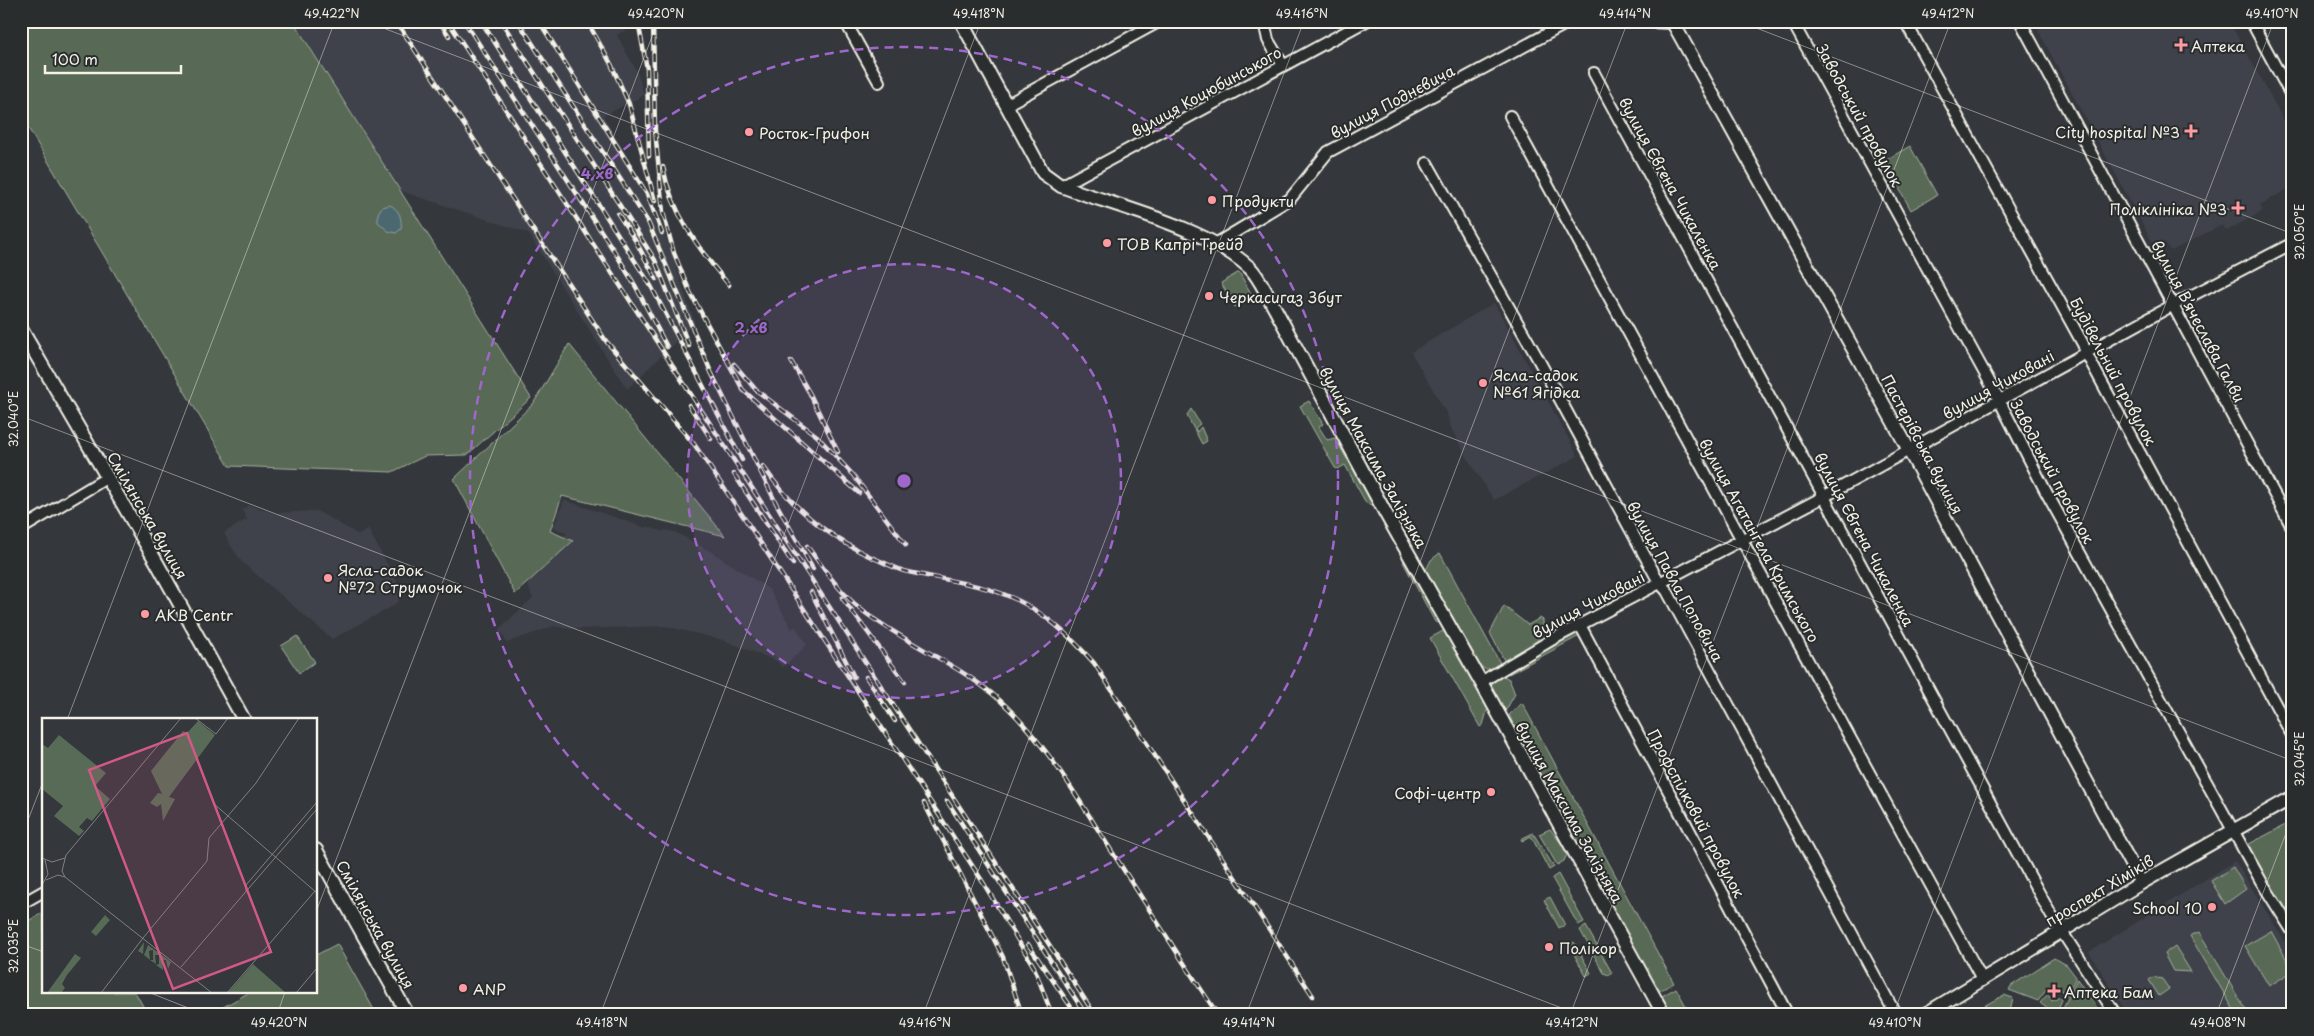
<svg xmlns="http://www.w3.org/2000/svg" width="2314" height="1036" viewBox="0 0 2314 1036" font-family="'Playpen Sans',sans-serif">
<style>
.built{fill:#41434c}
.green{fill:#586b56;stroke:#a6ae9f}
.water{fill:#4c6770;stroke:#8f9ea0}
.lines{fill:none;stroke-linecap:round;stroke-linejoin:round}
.minor-casing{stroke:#f4f1e8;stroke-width:14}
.major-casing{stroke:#f4f1e8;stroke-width:16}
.minor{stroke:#2a2d2e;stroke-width:10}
.major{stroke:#2a2d2e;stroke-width:12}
.rail-casing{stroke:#f4f1e8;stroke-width:4.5}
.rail{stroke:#2a2d2e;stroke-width:2.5;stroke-dasharray:8;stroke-linecap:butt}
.ticks{fill:none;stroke:#f4f1e8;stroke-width:1;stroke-opacity:0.45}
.ring{fill:none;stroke:#9f67cb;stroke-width:2.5;stroke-dasharray:9 6}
.poi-dot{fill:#ff9aa2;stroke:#2a2d2e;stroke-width:2}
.labels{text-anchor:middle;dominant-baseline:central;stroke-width:4;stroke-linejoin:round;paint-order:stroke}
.poi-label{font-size:15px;fill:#f4f1e8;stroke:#2a2d2e;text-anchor:start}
.street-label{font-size:15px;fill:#f4f1e8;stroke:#2a2d2e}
.inset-road{fill:none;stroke:#818181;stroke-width:1}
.view{fill:#d15985;fill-opacity:0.15;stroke:#d15985;stroke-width:2.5}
.inset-edge{fill:none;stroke:#f4f1e8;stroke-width:2.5}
.centre{fill:#9f67cb;stroke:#2a2d2e;stroke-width:2.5}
.ring-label{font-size:15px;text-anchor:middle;font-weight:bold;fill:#9f67cb;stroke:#2a2d2e;stroke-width:4;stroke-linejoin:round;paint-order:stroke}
.neatline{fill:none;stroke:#f4f1e8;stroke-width:2}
.ticks-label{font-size:12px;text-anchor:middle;fill:#f4f1e8}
</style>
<rect width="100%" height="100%" fill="#34373c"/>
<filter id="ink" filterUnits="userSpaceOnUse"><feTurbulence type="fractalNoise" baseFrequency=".02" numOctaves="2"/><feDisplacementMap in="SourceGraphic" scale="10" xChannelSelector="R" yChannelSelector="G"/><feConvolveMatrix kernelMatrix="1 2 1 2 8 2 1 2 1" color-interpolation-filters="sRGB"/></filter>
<g filter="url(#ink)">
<g class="built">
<path d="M 293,21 L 627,21 L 627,29 L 617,35 L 637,72 L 644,95 L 603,116 L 653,200 L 695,323 L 627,389 L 528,233 L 401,191 Z"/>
<path d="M 2033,21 L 2229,21 L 2293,137 L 2293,186 L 2260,205 L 2263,211 L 2226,231 L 2222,225 L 2171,251 L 2165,242 L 2155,247 Z"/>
<path d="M 1494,303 L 1578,456 L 1494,500 L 1469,461 L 1450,426 L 1447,414 L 1411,352 Z"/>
<path d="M 564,500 L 646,528 L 647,526 L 663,532 L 664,530 L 675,532 L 710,551 L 769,589 L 792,629 L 796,627 L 807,645 L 782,668 L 777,661 L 723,640 L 665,626 L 572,629 L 554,626 L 506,643 L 504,636 L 498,630 L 533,598 L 526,581 L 567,533 L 554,528 Z"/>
<path d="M 249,505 L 275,513 L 317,511 L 359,535 L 368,529 L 404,595 L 393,606 L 332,639 L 242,562 L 231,546 L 224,533 L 247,519 L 242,510 Z"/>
<path d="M 2235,861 L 2293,955 L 2293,1015 L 2128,1015 L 2089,952 Z"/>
</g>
<g class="green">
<path d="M 21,21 L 293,21 L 531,398 L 467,455 L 425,456 L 392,472 L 229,466 L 21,116 Z"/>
<path d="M 1910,146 L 1937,195 L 1911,210 L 1884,161 Z"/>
<path d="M 1239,272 L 1253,297 L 1235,307 L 1221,283 Z"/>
<path d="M 569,344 L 725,536 L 562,496 L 550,531 L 573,541 L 515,594 L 454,479 L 533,404 Z"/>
<path d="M 1309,401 L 1323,424 L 1319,427 L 1327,440 L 1335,438 L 1347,459 L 1356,466 L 1373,502 L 1372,505 L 1366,503 L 1345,465 L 1338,469 L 1335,468 L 1300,406 Z"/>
<path d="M 1191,409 L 1200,424 L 1195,428 L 1197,432 L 1201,427 L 1207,441 L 1202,444 L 1188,418 L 1187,415 Z"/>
<path d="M 1440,553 L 1501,665 C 1494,669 1489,671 1481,667 L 1426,570 L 1431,560 Z"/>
<path d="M 1406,560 L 1440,620 L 1438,623 L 1435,622 L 1403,562 Z"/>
<path d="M 1504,606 L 1528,625 L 1540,618 L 1543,620 C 1545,644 1523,651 1505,662 L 1490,633 Z"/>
<path d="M 1443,631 L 1448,635 L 1488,708 L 1483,725 L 1480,727 L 1430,638 Z"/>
<path d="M 1578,631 L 1581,635 L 1509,674 L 1507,670 Z"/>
<path d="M 297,636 L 315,662 L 299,673 L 281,646 Z"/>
<path d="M 1500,674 L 1509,679 L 1515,694 L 1506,710 L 1504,711 L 1491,686 L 1493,681 Z"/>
<path d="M 1522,703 L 1674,983 L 1659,991 L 1524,747 L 1509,715 Z"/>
<path d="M 2293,821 L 2293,924 L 2252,854 L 2249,844 Z"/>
<path d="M 1550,829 L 1568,852 L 1564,861 L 1557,865 L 1539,834 Z"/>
<path d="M 1533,833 L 1554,867 L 1549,870 L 1531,836 L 1522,841 L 1521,839 Z"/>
<path d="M 2233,867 L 2246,889 L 2225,904 L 2211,881 Z"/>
<path d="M 1558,874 L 1584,922 L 1578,925 L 1552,878 Z"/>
<path d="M 1550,897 L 1565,925 L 1559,928 L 1544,900 Z"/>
<path d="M 44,912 L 44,992 L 135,992 L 148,1015 L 21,1015 L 21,925 Z"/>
<path d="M 1586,926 L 1612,973 L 1608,975 L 1604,973 L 1580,930 Z"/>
<path d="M 2271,931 L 2293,971 L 2269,986 L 2245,946 Z"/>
<path d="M 2199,932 L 2247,1012 L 2237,1015 L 2190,936 Z"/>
<path d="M 1574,942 L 1591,973 L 1586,976 L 1569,945 Z"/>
<path d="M 337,944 L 377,1015 L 209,1015 L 250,992 L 316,992 L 316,955 Z"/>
<path d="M 2175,946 L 2191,972 L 2173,971 L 2164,954 Z"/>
<path d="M 2054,958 L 2067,965 L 2076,977 L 2066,997 L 2056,983 L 2046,990 L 2038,1001 L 2009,990 L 2011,986 Z"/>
<path d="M 2153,977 L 2162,979 L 2169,989 L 2159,996 L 2149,980 Z"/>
<path d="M 2077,979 L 2102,1015 L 2060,1014 Z"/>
<path d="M 1676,988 L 1691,1015 L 1672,1015 L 1662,996 Z"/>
<path d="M 2048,994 L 2052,1001 L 2060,997 L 2062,1000 L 2056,1013 L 2049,1010 L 2040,1003 Z"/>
<path d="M 2004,995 L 2013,998 L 2009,1015 L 1969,1014 Z"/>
</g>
<path class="water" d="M 390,205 C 400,210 402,219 401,229 L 396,233 L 388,231 L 378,222 L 378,213 L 382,207 Z"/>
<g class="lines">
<defs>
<g id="minor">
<path d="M 845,21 L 879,82"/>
<path d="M 1264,21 L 1268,40 L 1283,65"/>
<path d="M 1792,21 L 1995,392 L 2045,490 L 2261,881 L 2293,932"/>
<path d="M 1905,21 L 2083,344 L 2086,353 L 2293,737"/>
<path d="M 2020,21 L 2293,529"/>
<path d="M 2251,21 L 2293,99"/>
<path d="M 1594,73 L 2051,915 L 2116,1015"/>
<path d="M 1006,105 L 1160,21"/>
<path d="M 1510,116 L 1982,979"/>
<path d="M 1427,163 L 1537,357 L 1659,582 L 1667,591 L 1896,1015"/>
<path d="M 1061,186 L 1366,21"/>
<path d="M 1217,243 L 1290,199 L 1328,152 L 1571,21"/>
<path d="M 21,529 L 108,477"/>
<path d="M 1580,625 L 1788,1015"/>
<path d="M 1481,682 L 1553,639 L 1825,496 L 2162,311 L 2293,243"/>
<path d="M 21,904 L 44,891"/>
</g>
<g id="major">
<path d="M 961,21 L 1043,173 L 1061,186 C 1118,207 1206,227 1250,268 C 1257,275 1262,285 1267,294 L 1386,514 L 1481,682 L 1664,1015"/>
<path d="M 1651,21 L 1672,22"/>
<path d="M 1672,21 L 1904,441 L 2141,883"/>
<path d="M 21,329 L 157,563 L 244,720"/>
<path d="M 316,850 L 408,1015"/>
<path d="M 1924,1015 L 2141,883 L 2293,797"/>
</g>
</defs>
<use href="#minor" class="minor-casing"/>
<use href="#major" class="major-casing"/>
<use href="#minor" class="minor"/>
<use href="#major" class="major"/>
<defs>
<g id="rail">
<path d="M 396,21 L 606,341 L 694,444 L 743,516 L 981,879 L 1034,967 L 1052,1015"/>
<path d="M 439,21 L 449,36"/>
<path d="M 448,21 L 1095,1015"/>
<path d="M 464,21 L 618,257 L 636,287 L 667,347"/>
<path d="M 481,21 L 651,286 L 742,460"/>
<path d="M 501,21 L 655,260 L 689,346"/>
<path d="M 518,21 L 648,222 L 711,372 L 776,503 L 813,569"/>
<path d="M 539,21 L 647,194 L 662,233"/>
<path d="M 587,21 L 611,64 L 629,104 L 655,201"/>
<path d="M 638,21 L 647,69 L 649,156"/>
<path d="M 653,21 L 655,130 L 663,212 L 674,253 L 690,292 L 743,390 L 859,493"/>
<path d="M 663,167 C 671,212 700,251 729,285"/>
<path d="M 618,214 L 635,240 L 656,279"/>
<path d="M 791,361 L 810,394 L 838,452"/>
<path d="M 734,364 L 756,390 L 817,436 L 853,475 L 906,545"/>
<path d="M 689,405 L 711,439"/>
<path d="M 763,466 C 790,506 826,535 869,556 C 881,561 892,567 904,571 C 941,580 981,583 1015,599 C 1046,613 1072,638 1094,663 L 1313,996"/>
<path d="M 734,474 L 793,564"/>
<path d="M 807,546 C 824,569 840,593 863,611 C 910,647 968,667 1010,710 C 1049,749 1078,798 1107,844 C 1144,901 1180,958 1218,1015"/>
<path d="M 811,592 L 854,677"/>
<path d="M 842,598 L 905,682"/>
<path d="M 866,677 L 895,721"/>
<path d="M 947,801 L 1086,1015"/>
<path d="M 924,803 L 1003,957 L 1022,1015"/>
<path d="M 1028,944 L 1073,1010"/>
</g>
</defs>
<use href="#rail" class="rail-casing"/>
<use href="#rail" class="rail"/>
</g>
</g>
<path class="ticks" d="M 365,21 L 2293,761M 1738,21 L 2293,234M 21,416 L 1580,1015M 67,720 L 335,21M 21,838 L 44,779M 316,912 L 658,21M 21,944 L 44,952M 148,992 L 206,1015M 277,1015 L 285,992M 600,1015 L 981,21M 923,1015 L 1304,21M 1246,1015 L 1628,21M 1570,1015 L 1951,21M 1893,1015 L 2274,21M 2216,1015 L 2293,815"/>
<circle cx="904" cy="481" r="217" fill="#9f67cb" fill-opacity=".12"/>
<g class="ring">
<circle cx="904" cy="481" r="217"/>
<circle cx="904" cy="481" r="434"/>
</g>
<g class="poi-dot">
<path d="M2178.5 37.5h5v5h5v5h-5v5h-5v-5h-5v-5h5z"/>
<path d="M2188.5 123.5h5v5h5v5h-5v5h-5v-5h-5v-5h5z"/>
<circle cx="749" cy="132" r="5"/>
<circle cx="1212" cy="200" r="5"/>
<path d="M2235.5 200.5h5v5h5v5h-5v5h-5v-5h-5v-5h5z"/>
<circle cx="1107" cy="243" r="5"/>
<circle cx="1209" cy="296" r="5"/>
<circle cx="1483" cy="383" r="5"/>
<circle cx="328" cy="578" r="5"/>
<circle cx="145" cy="614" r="5"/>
<circle cx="1491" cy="792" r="5"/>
<circle cx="2212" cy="907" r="5"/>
<circle cx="1549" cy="947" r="5"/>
<circle cx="463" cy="988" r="5"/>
<path d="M2051.5 983.5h5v5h5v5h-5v5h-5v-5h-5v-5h5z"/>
</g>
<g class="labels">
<g class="poi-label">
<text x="2191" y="45">Аптека</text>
<text x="2180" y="131" text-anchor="end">City hospital №3</text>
<text x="759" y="132">Росток-Грифон</text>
<text x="1222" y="200">Продукти</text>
<text x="2227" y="208" text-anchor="end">Поліклініка №3</text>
<text x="1117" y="243">ТОВ Капрі Трейд</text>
<text x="1219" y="296">Черкасигаз Збут</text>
<text x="1493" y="374">Ясла-садок<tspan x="1493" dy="17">№61 Ягідка</tspan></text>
<text x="338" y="569">Ясла-садок<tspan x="338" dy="17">№72 Струмочок</tspan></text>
<text x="155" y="614">AKB Centr</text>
<text x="1481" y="792" text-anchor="end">Софі-центр</text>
<text x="2202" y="907" text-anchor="end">School 10</text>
<text x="1559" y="947">Полікор</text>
<text x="473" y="988">ANP</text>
<text x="2064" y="991">Аптека Бам</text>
</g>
<g class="street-label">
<text transform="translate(1206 91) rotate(-29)">вулиця Коцюбинського</text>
<text transform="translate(1392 101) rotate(-28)">вулиця Поднєвича</text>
<text transform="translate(1860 115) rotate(61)">Заводський провулок</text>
<text transform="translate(1671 183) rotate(61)">вулиця Євгена Чикаленка</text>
<text transform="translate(2199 321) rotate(62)">вулиця Вʼячеслава Галви</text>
<text transform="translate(2114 371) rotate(62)">Будівельний провулок</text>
<text transform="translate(1998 384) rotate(-29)">вулиця Чиковані</text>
<text transform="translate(1923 444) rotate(62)">Пастерівська вулиця</text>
<text transform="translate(1374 457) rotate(61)">вулиця Максима Залізняка</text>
<text transform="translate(2053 471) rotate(62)">Заводський провулок</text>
<text transform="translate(148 515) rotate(60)">Смілянська вулиця</text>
<text transform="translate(1865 539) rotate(62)">вулиця Євгена Чикаленка</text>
<text transform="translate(1760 540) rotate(61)">вулиця Агатангела Кримського</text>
<text transform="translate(1676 581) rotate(61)">вулиця Павла Поповича</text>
<text transform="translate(1588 604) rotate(-28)">вулиця Чиковані</text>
<text transform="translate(1570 812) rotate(61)">вулиця Максима Залізняка</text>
<text transform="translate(1697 813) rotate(62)">Профспілковий провулок</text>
<text transform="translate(2099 890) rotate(-31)">проспект Хіміків</text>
<text transform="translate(376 924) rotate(61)">Смілянська вулиця</text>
</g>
</g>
<g transform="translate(42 718)">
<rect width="275" height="275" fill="#34373c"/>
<path d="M 156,3 L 173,17 L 127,79 L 133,81 L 121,103 L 119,86 L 115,89 L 108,85 L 116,75 L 120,76 L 109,53 L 141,13 L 145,15 ZM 17,17 L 64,55 L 53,68 L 68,81 L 50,103 L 45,100 L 37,109 L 42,113 L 37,118 L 12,98 L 21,88 L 0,71 L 0,26 L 6,30 ZM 63,197 L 68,202 L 54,218 L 49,214 ZM 102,224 L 129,244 L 126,251 L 124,242 L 120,242 L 121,252 L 114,247 L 117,246 L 117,237 L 113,237 L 114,246 L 108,242 L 111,242 L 111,232 L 107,233 L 108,242 L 102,237 L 106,227 L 102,224 L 101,236 L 96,233 ZM 33,236 L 39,240 L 25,257 L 20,266 L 23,270 L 19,275 L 5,275 ZM 211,246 L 244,275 L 186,275 Z" fill="#586b56"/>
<path class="inset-road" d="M 139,0 L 24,137 L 20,153 L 23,159 L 170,275M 153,0 L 174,16 L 186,0M 171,85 L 275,175M 0,140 L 10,144 L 23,140M 4,162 L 16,157 L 23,159M 0,167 L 6,156 L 3,142M 204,174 L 204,167 L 275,84M 101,220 L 165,143 L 167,120 L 214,65 L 257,0M 139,249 L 275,91M 59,275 L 101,220M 185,275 L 273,173M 254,275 L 275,250"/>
<path class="view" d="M 145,15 L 229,234 L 131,271 L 47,52 Z"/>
<rect width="275" height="275" class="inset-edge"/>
</g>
<circle cx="904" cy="481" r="8" class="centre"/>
<g class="ring-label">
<text x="597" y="179">4 хв</text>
<text x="751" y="333">2 хв</text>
</g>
<rect width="2314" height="1036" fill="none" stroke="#2a2d2e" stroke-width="55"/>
<path d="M45 65v8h136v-8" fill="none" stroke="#f4f1e8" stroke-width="2.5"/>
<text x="52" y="65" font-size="15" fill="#f4f1e8" stroke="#2a2d2e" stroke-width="4" paint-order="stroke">100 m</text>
<rect x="28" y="28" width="2258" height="980" class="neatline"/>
<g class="ticks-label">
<text x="332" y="18">49.422°N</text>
<text x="656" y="18">49.420°N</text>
<text x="979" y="18">49.418°N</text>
<text x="1302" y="18">49.416°N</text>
<text x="1625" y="18">49.414°N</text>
<text x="1948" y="18">49.412°N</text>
<text x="2272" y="18">49.410°N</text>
<text transform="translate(2300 232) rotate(-90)" y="4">32.050°E</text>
<text transform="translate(14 419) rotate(-90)" y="4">32.040°E</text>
<text transform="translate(2300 759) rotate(-90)" y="4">32.045°E</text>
<text transform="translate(14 946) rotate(-90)" y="4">32.035°E</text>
<text x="279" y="1027">49.420°N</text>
<text x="602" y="1027">49.418°N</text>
<text x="925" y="1027">49.416°N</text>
<text x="1249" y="1027">49.414°N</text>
<text x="1572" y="1027">49.412°N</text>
<text x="1895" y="1027">49.410°N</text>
<text x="2218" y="1027">49.408°N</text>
</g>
</svg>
